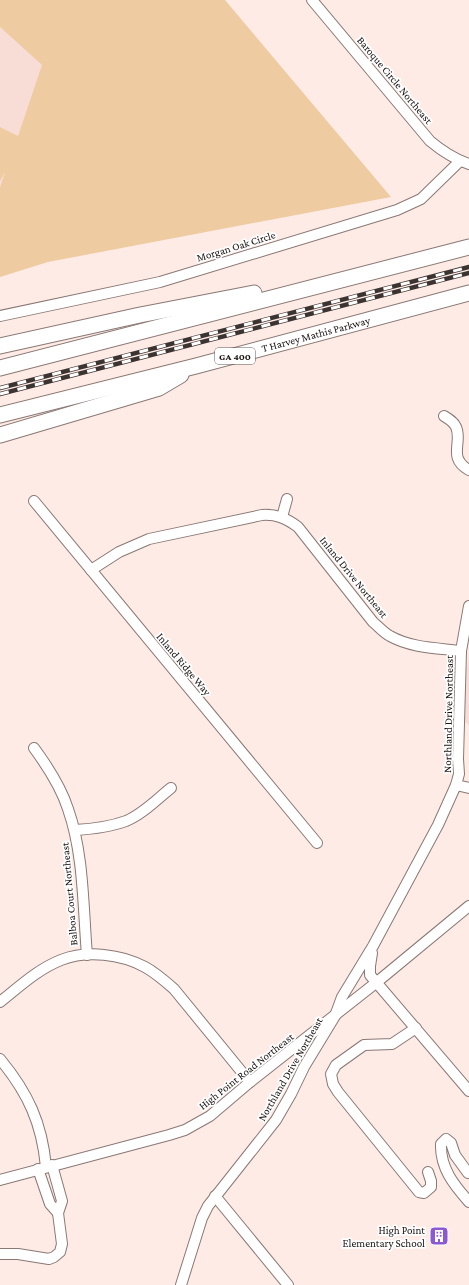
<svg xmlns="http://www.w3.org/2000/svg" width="469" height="1285" viewBox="0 0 469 1285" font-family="'Crimson Pro',serif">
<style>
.built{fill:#f8ddd7}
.green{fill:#efcba2}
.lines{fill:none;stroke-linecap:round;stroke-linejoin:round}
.minor-casing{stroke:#897874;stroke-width:12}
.highway-casing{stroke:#897874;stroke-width:17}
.minor{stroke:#fff;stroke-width:10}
.highway{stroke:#fff;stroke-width:15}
.rail-casing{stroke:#3c3431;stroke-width:4.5}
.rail{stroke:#fff;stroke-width:3;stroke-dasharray:9;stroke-linecap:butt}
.labels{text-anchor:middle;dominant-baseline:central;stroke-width:3.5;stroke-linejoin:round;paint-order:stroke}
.shield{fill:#fff;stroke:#5d5958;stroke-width:1}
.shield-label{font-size:10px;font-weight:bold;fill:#181210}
.street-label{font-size:11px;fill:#181210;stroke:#fff}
.poi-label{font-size:11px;fill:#181210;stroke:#fff;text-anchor:end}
</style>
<rect width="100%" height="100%" fill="#ffebe6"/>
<g class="built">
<path d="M 0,27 L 43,65 L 0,187 Z"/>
<path d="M 469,654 L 469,725 L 460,719 Z"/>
</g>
<path class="green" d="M 0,0 L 225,0 L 391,197 L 48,262 L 0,277 L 0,187 L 5,172 L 0,181 L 0,127 L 18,136 L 42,65 L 0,27 Z"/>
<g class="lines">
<defs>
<g id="minor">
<path d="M 312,0 L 430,141 C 442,151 454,159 469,164"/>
<path d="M 0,316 L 160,282 L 397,210 L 421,199 L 460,161"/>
<path d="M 444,416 C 449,419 454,422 456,427 C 463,442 447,458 469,470"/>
<path d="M 34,501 L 317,843"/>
<path d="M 282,517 L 287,499"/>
<path d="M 91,570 L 119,552 L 149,539 L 262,515 C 276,514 286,518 298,527 L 373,622 C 379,627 384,633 390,636 C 411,648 438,648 461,651"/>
<path d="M 34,748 C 48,767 61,787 68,809 C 84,854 83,908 87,955"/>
<path d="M 456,785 L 469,788"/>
<path d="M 75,830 C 92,829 110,827 126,821 C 143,814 157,799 171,788"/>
<path d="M 372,953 L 370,966 L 370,975 L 469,1091"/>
<path d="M 0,1002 C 19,987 38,969 61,960 C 87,950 121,954 145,967 C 156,973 165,981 174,989 L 250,1082"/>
<path d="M 416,1028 L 392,1044 L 364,1045 L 336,1065 L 331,1074 L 333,1084 L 338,1092 L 419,1192 L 424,1193 L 431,1187 L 431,1181 L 428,1172"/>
<path d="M 0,1059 C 28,1093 42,1123 46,1167"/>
<path d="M 38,1169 L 50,1204 L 58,1213"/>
<path d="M 468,1173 L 455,1155 L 451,1143 L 446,1139 L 441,1144 C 440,1168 454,1185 469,1202"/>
<path d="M 0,1180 L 169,1135 L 185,1130 L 210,1116 L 250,1082 L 377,982 L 469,906"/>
<path d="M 215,1196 L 288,1285"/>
<path d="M 0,1254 L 18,1254 L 49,1259 L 54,1257 L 60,1252 L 62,1244 L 58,1213 L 62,1201 L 52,1165"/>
<path d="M 181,1285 L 202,1218 L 208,1206 L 276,1120 L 291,1094 L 304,1067 L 335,1016 L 342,997 L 373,946 L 438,825 L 456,785 L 459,774 L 458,759 L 461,651 L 469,606"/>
</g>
<g id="highway">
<path d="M 0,346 L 140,315 L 254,293"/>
<path d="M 0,368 L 469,247"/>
<path id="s1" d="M 0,415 L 196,366 L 469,293"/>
<path d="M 0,435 L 159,388 L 181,375"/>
</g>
</defs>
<use href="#minor" class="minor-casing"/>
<use href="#highway" class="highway-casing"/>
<use href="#minor" class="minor"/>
<use href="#highway" class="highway"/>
<defs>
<g id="rail">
<path d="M 0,388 L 469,267"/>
<path d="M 0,394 L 469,273"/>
</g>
</defs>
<use href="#rail" class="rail-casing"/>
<use href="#rail" class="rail"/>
</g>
<defs>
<symbol id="building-square" viewBox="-11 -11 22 22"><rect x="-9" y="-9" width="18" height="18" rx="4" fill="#8b59d2" stroke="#fff"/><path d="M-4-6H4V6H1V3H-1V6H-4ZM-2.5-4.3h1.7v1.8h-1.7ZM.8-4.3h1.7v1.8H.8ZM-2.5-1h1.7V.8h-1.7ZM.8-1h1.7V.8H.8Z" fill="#fff"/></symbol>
</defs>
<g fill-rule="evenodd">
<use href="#building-square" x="428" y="1225" width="22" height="22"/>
</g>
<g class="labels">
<rect class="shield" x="215" y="348" width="40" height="16" rx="3"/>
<g class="shield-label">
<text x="235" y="356">GA 400</text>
</g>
<g class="street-label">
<text transform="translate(395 80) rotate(50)">Baroque Circle Northeast</text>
<text transform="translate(236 246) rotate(-17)">Morgan Oak Circle</text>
<text stroke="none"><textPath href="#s1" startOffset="326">T Harvey Mathis Parkway</textPath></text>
<text transform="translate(354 577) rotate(51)">Inland Drive Northeast</text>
<text transform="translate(184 664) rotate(50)">Inland Ridge Way</text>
<text transform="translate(448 714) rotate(-89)">Northland Drive Northeast</text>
<text transform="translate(69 894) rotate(-95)">Balboa Court Northeast</text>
<text transform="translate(290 1069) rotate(-60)">Northland Drive Northeast</text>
<text transform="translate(246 1071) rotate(-38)">High Point Road Northeast</text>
</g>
<g class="poi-label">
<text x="425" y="1230">High Point<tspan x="425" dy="13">Elementary School</tspan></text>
</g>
</g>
</svg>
